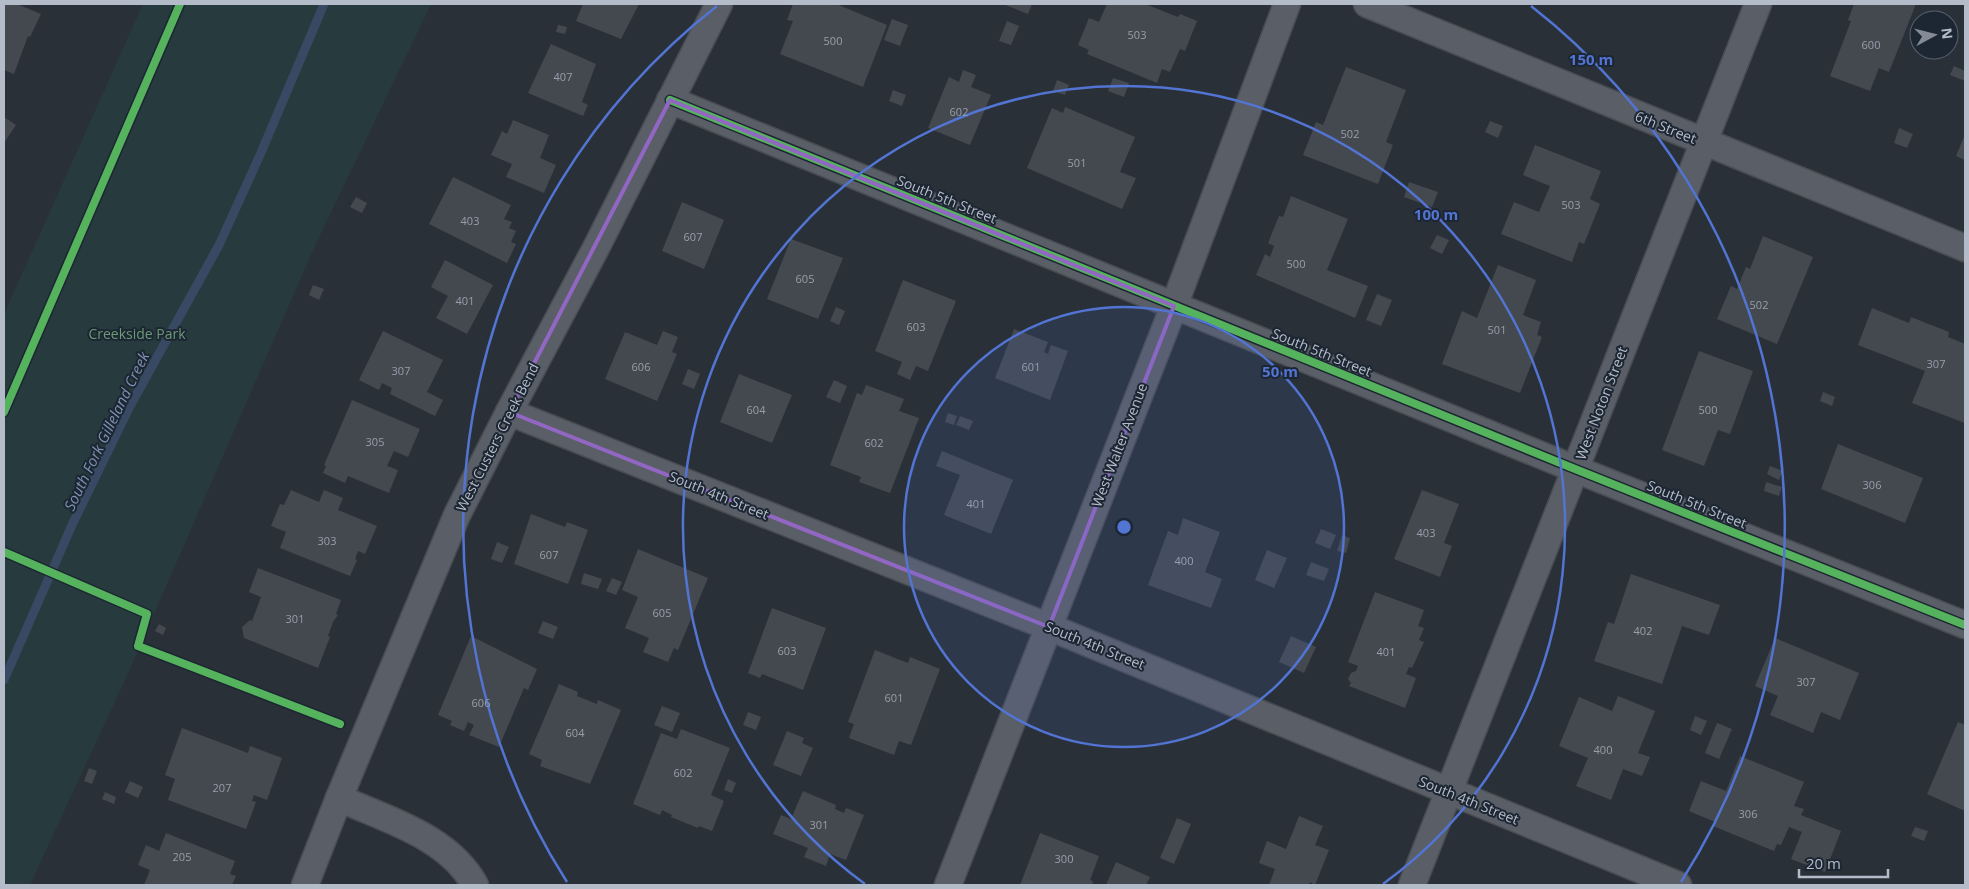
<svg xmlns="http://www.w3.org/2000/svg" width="1969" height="889" viewBox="0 0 1969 889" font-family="'Open Sans',sans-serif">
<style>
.green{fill:#273a3e}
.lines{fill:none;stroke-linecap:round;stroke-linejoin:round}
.stream{stroke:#384963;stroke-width:9}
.building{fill:#444950}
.street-casing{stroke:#484c53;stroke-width:29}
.street{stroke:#5a5e66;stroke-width:26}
.cycleway-casing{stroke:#1d2633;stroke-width:11}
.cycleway{stroke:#56b35d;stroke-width:8}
.marked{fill:none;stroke:#9266c3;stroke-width:4;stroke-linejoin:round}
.ring{fill:none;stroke:#5274d3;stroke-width:2.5}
.labels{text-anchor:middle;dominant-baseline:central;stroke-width:4;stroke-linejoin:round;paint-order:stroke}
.number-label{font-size:11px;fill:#989fab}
.street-label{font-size:14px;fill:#b4bcc9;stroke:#1d2633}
.park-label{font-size:14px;fill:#6b9a76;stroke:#1d2633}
.water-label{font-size:15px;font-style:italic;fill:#7c92b1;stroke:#1d2633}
.centre{fill:#5274d3;stroke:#1d2633;stroke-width:2.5}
.ring-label{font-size:15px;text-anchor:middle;font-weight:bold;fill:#5274d3;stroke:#1d2633;stroke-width:4;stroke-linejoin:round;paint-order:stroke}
</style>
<rect width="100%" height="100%" fill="#2a3038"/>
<path class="green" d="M 143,4 L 431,4 L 313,250 L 130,669 L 30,885 L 4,885 L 4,314 Z"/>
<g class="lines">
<path class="stream" d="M 4,680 L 72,525 L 129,408 L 219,245 L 260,155 L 324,4"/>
</g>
<g class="building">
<path d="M 4,4 L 17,4 L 41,14 L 30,37 L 28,36 L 14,74 L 4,70 Z"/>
<path d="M 583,4 L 639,4 L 621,39 L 576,21 Z"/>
<path d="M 793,4 L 836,4 L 887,25 L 863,87 L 780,54 L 793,21 L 787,20 Z"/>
<path d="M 1003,4 L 1032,4 L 1028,14 Z"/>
<path d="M 1107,4 L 1145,4 L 1178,17 L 1180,14 L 1197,21 L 1185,51 L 1180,49 L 1170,72 L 1162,69 L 1157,83 L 1087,54 L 1089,50 L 1078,45 L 1089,18 L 1099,22 Z"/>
<path d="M 1854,4 L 1916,4 L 1889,72 L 1879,68 L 1870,91 L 1830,76 L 1851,21 L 1848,20 Z"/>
<path d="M 892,19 L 908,25 L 900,46 L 884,40 Z"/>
<path d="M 1007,21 L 1019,26 L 1011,45 L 999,41 Z"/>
<path d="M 558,25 L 567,27 L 565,34 L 556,32 Z"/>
<path d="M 551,44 L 596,64 L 582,102 L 588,105 L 583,116 L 528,93 Z"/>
<path d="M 1954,66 L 1965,71 L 1965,81 L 1950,75 Z"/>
<path d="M 1346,67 L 1406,90 L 1386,142 L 1393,145 L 1378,184 L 1303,155 L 1316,122 L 1323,125 Z"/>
<path d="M 963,70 L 976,75 L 971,87 L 991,95 L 970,145 L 928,128 L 949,77 L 959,82 Z"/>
<path d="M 1113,78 L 1129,83 L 1124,97 L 1108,91 Z"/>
<path d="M 1057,80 L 1069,85 L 1065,95 L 1053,91 Z"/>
<path d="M 893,90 L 906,95 L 902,106 L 889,101 Z"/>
<path d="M 1065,107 L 1135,137 L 1120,172 L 1136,178 L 1122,209 L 1027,168 L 1052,108 L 1063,113 Z"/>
<path d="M 4,117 L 16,125 L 4,143 Z"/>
<path d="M 513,120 L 549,135 L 540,158 L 556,165 L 544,193 L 506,177 L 512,164 L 491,155 L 502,131 L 507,134 Z"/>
<path d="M 1490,121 L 1503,126 L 1498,138 L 1485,132 Z"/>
<path d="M 1899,128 L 1913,134 L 1907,148 L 1894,143 Z"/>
<path d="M 1965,134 L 1965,160 L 1956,156 Z"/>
<path d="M 1535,145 L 1601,171 L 1590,199 L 1600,204 L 1584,244 L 1579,242 L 1572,262 L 1501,234 L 1514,202 L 1539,212 L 1550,186 L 1523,175 Z"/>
<path d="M 453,177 L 511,205 L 504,219 L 512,222 L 509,228 L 516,231 L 511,242 L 516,244 L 507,263 L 429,224 Z"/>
<path d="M 1409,182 L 1438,192 L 1432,207 L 1404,197 Z"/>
<path d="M 1291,196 L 1348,219 L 1327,270 L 1368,286 L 1355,318 L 1256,275 L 1265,254 L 1270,257 L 1274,246 L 1268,243 L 1279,216 L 1283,217 Z"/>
<path d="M 356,197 L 367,203 L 362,213 L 350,207 Z"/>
<path d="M 682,202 L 724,220 L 704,269 L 662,251 Z"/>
<path d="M 1437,235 L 1449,240 L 1442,254 L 1430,248 Z"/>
<path d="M 1763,236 L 1813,257 L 1777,344 L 1717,319 L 1731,286 L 1737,289 L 1746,267 L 1750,269 Z"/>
<path d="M 791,239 L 843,258 L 818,319 L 767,299 Z"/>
<path d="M 445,260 L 493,285 L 467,334 L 436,318 L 448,296 L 431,287 Z"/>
<path d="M 1498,265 L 1536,280 L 1523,315 L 1541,322 L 1537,335 L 1542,337 L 1520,393 L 1442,364 L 1462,311 L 1477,318 Z"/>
<path d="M 903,280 L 956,301 L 928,371 L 916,366 L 910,380 L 897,374 L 902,362 L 875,351 Z"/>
<path d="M 313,285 L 324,289 L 319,300 L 309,295 Z"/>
<path d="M 1377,294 L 1392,300 L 1381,326 L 1366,320 Z"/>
<path d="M 836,307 L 845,311 L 839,325 L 830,321 Z"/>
<path d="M 1872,308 L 1909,323 L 1911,317 L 1949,332 L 1948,337 L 1965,344 L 1965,423 L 1912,403 L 1925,371 L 1858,345 Z"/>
<path d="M 1014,329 L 1048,342 L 1044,352 L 1048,354 L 1051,345 L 1068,351 L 1050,400 L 995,378 Z"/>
<path d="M 383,331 L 443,360 L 427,392 L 443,400 L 435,416 L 390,394 L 392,388 L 382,383 L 379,390 L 359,380 Z"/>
<path d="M 663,331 L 678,337 L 672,352 L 677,354 L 657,401 L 605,379 L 625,332 L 657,345 Z"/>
<path d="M 1699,351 L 1753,371 L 1730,434 L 1718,430 L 1704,466 L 1662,450 Z"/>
<path d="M 688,369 L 700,374 L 694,389 L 682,384 Z"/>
<path d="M 739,374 L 792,395 L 772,443 L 720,422 Z"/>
<path d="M 834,380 L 847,386 L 840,403 L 826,397 Z"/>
<path d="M 866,385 L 904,399 L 899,411 L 919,418 L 890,493 L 859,482 L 861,477 L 830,465 L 857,393 L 862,395 Z"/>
<path d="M 1823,392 L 1835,397 L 1832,406 L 1820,401 Z"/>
<path d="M 352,400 L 420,429 L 408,457 L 394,451 L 387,466 L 398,470 L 389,493 L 348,476 L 345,483 L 323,473 L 326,466 L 324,465 Z"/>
<path d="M 948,413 L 957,416 L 954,425 L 945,422 Z"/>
<path d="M 960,416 L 973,421 L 969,430 L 956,425 Z"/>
<path d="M 1838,444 L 1923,478 L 1905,523 L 1821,489 Z"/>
<path d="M 942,451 L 1013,480 L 991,534 L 944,515 L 960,475 L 936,466 Z"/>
<path d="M 1770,466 L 1783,471 L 1779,480 L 1767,474 Z"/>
<path d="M 1766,482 L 1782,487 L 1779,496 L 1764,491 Z"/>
<path d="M 291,490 L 319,502 L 324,490 L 343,498 L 338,510 L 377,526 L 365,554 L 358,551 L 355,559 L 357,560 L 350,576 L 280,548 L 286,532 L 271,526 L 280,504 L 284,505 Z"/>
<path d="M 1422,490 L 1459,504 L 1444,543 L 1452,546 L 1440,577 L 1394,559 Z"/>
<path d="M 531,514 L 565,527 L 567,522 L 588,530 L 568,584 L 514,564 Z"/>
<path d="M 1183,518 L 1220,532 L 1205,572 L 1222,579 L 1211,608 L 1148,585 L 1168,531 L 1178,535 Z"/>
<path d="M 1321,529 L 1336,535 L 1330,549 L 1315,543 Z"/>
<path d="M 1342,535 L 1350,538 L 1346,553 L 1337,551 Z"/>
<path d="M 497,542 L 509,547 L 502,563 L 491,559 Z"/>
<path d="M 638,549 L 708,578 L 678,650 L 674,648 L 668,662 L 643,652 L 649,638 L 625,628 L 638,597 L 622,590 Z"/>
<path d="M 1267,550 L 1287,558 L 1274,588 L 1255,580 Z"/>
<path d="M 1311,562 L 1329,569 L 1324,581 L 1306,575 Z"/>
<path d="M 258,568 L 341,600 L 336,614 L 338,615 L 333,622 L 328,636 L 330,637 L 318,668 L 244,638 L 242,627 L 250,620 L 252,621 L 261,597 L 249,592 Z"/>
<path d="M 584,573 L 602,579 L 598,589 L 581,584 Z"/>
<path d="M 1631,574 L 1720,605 L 1709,635 L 1682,626 L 1662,684 L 1594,661 L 1608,622 L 1614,624 Z"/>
<path d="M 612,578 L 622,582 L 616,595 L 606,591 Z"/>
<path d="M 1375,592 L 1424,610 L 1418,626 L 1424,628 L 1419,640 L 1424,642 L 1412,668 L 1409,667 L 1406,674 L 1416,678 L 1405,708 L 1349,686 L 1351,683 L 1348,679 L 1351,673 L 1356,671 L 1358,666 L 1348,662 Z"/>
<path d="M 772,608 L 826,628 L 803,690 L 762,674 L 760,678 L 748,673 Z"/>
<path d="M 543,621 L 558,627 L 553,639 L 538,633 Z"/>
<path d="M 159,624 L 166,628 L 163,635 L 155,631 Z"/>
<path d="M 471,636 L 537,669 L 528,690 L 524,688 L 499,747 L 469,735 L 474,725 L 468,722 L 464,731 L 450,725 L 452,721 L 438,715 Z"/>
<path d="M 1291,636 L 1316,647 L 1304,673 L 1279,662 Z"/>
<path d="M 1775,638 L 1859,673 L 1840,720 L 1821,712 L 1813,733 L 1770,715 L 1778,696 L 1755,686 Z"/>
<path d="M 875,650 L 908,663 L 910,657 L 940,669 L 911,745 L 899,741 L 894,755 L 849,738 L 854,724 L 848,722 Z"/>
<path d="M 559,684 L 578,692 L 577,696 L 597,704 L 598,700 L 621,710 L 590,784 L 540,766 L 542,760 L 529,754 Z"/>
<path d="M 1618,696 L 1655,711 L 1638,753 L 1650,757 L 1642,776 L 1623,769 L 1611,800 L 1576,786 L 1588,758 L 1559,746 L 1579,697 L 1612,711 Z"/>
<path d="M 662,706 L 680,713 L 672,732 L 654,725 Z"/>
<path d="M 748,712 L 761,717 L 756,730 L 743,725 Z"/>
<path d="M 1695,716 L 1707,721 L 1701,735 L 1690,730 Z"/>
<path d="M 1958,722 L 1965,725 L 1965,811 L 1927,794 Z"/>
<path d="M 1717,723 L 1732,729 L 1719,759 L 1705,753 Z"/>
<path d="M 182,728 L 248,753 L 250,746 L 282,758 L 267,800 L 254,795 L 252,801 L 256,802 L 246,829 L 168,800 L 175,779 L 165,775 Z"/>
<path d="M 681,729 L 730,748 L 711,795 L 724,801 L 712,831 L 699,826 L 698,828 L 671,817 L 672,815 L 662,810 L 660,815 L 633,804 L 661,733 L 677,739 Z"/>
<path d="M 787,731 L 804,738 L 802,743 L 813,748 L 801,776 L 773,765 Z"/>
<path d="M 1740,756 L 1804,782 L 1794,806 L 1804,809 L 1801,815 L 1841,831 L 1825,872 L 1791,859 L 1802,832 L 1789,827 L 1781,845 L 1777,844 L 1774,851 L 1713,826 L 1715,822 L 1689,811 L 1701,781 L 1726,791 Z"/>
<path d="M 89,768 L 97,771 L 92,784 L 84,781 Z"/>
<path d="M 728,779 L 736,783 L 732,793 L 724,790 Z"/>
<path d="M 130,781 L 143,787 L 138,798 L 125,792 Z"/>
<path d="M 803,791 L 836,805 L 835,809 L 844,813 L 846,808 L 864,815 L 846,860 L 830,854 L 826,866 L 804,857 L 808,848 L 773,834 L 781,815 L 791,819 Z"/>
<path d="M 105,792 L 116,797 L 114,804 L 102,799 Z"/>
<path d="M 1299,816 L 1323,826 L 1315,845 L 1329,850 L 1315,885 L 1310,882 L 1309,885 L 1269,885 L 1275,869 L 1259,863 L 1267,841 L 1286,849 Z"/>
<path d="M 1177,818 L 1191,824 L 1174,864 L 1160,858 Z"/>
<path d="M 1915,827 L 1928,831 L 1924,841 L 1911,836 Z"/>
<path d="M 166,833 L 235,861 L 230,874 L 236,876 L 232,885 L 144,885 L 150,870 L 138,865 L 146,845 L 159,851 Z"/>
<path d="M 1040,833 L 1099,856 L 1090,880 L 1093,881 L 1092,885 L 1020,885 Z"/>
<path d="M 1116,862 L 1150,877 L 1146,885 L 1106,885 Z"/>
</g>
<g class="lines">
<defs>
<g id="street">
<path d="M 1367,4 L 1965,248"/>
<path d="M 670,100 L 1575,469 L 1965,625"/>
<path d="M 509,412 L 1049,627 L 1678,885"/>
<path d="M 339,798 C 387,820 448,836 475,885"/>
<path d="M 305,885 L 339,798 L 457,515 L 509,412 L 597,246 L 719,4"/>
<path d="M 948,885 L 1174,306 L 1287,4"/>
<path d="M 1412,885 L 1758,4"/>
</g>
</defs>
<use href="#street" class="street-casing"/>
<use href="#street" class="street"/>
<defs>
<g id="cycleway">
<path d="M 670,100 L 1575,469 L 1965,625"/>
<path d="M 4,412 L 180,4"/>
<path d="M 4,552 L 147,614 L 138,646 L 340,724"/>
</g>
</defs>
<use href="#cycleway" class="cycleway-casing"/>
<use href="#cycleway" class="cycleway"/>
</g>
<path class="marked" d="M 670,100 L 1174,306 L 1049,627 L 509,412 Z"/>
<circle cx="1124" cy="527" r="220" fill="#5274d3" fill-opacity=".12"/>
<g class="ring">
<circle cx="1124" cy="527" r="220"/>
<path d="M865 884A441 441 0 1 1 1383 884"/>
<path d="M567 882A661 661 0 0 1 717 6M1531 6A661 661 0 0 1 1681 882"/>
</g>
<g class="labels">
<g class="number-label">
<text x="1137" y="34">503</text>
<text x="833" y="40">500</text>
<text x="1871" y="44">600</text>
<text x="563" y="76">407</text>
<text x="959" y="111">602</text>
<text x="1350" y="133">502</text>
<text x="1077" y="162">501</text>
<text x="1571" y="204">503</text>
<text x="470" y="220">403</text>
<text x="693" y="236">607</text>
<text x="1296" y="263">500</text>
<text x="805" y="278">605</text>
<text x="465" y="300">401</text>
<text x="1759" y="304">502</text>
<text x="916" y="326">603</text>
<text x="1497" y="329">501</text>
<text x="1936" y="363">307</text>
<text x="641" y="366">606</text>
<text x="1031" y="366">601</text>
<text x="401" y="370">307</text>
<text x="756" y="409">604</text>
<text x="1708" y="409">500</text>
<text x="375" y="441">305</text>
<text x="874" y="442">602</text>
<text x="1872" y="484">306</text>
<text x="976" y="503">401</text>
<text x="1426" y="532">403</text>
<text x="327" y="540">303</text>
<text x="549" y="554">607</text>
<text x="1184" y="560">400</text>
<text x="662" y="612">605</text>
<text x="295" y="618">301</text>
<text x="1643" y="630">402</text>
<text x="787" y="650">603</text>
<text x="1386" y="651">401</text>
<text x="1806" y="681">307</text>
<text x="894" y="697">601</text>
<text x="481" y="702">606</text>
<text x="575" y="732">604</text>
<text x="1603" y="749">400</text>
<text x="683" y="772">602</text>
<text x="222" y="787">207</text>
<text x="1748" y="813">306</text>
<text x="819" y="824">301</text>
<text x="182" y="856">205</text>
<text x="1064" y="858">300</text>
</g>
<g class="street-label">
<text transform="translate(1666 127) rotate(22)">6th Street</text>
<text transform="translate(947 199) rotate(22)">South 5th Street</text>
<text transform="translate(1322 352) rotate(22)">South 5th Street</text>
<text transform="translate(1601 403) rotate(-69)">West Noton Street</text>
<text transform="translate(497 437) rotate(-63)">West Custers Creek Bend</text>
<text transform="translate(1119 445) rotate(-69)">West Walter Avenue</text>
<text transform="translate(719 495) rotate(22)">South 4th Street</text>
<text transform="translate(1697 504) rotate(22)">South 5th Street</text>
<text transform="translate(1095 645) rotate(22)">South 4th Street</text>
<text transform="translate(1469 800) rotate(22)">South 4th Street</text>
</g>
<g class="park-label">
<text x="137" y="333">Creekside Park</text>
</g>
<g class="water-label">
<text transform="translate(106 431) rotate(-64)">South Fork Gilleland Creek</text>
</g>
</g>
<circle cx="1124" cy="527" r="8" class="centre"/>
<g class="ring-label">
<text x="1591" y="65">150 m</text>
<text x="1436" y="220">100 m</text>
<text x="1280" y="377">50 m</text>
</g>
<rect width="1969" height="889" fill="none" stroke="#b4bcc9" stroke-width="10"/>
<g transform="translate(1934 35) rotate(83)"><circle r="24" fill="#1d2633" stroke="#59626f"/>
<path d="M0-4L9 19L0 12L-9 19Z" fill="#848b96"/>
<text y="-8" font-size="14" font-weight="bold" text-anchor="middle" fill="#b4bcc9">N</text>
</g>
<path d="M1799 869v8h89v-8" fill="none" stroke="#b4bcc9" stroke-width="2.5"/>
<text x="1806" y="869" font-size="15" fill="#b4bcc9" stroke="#1d2633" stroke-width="4" paint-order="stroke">20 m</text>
</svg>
